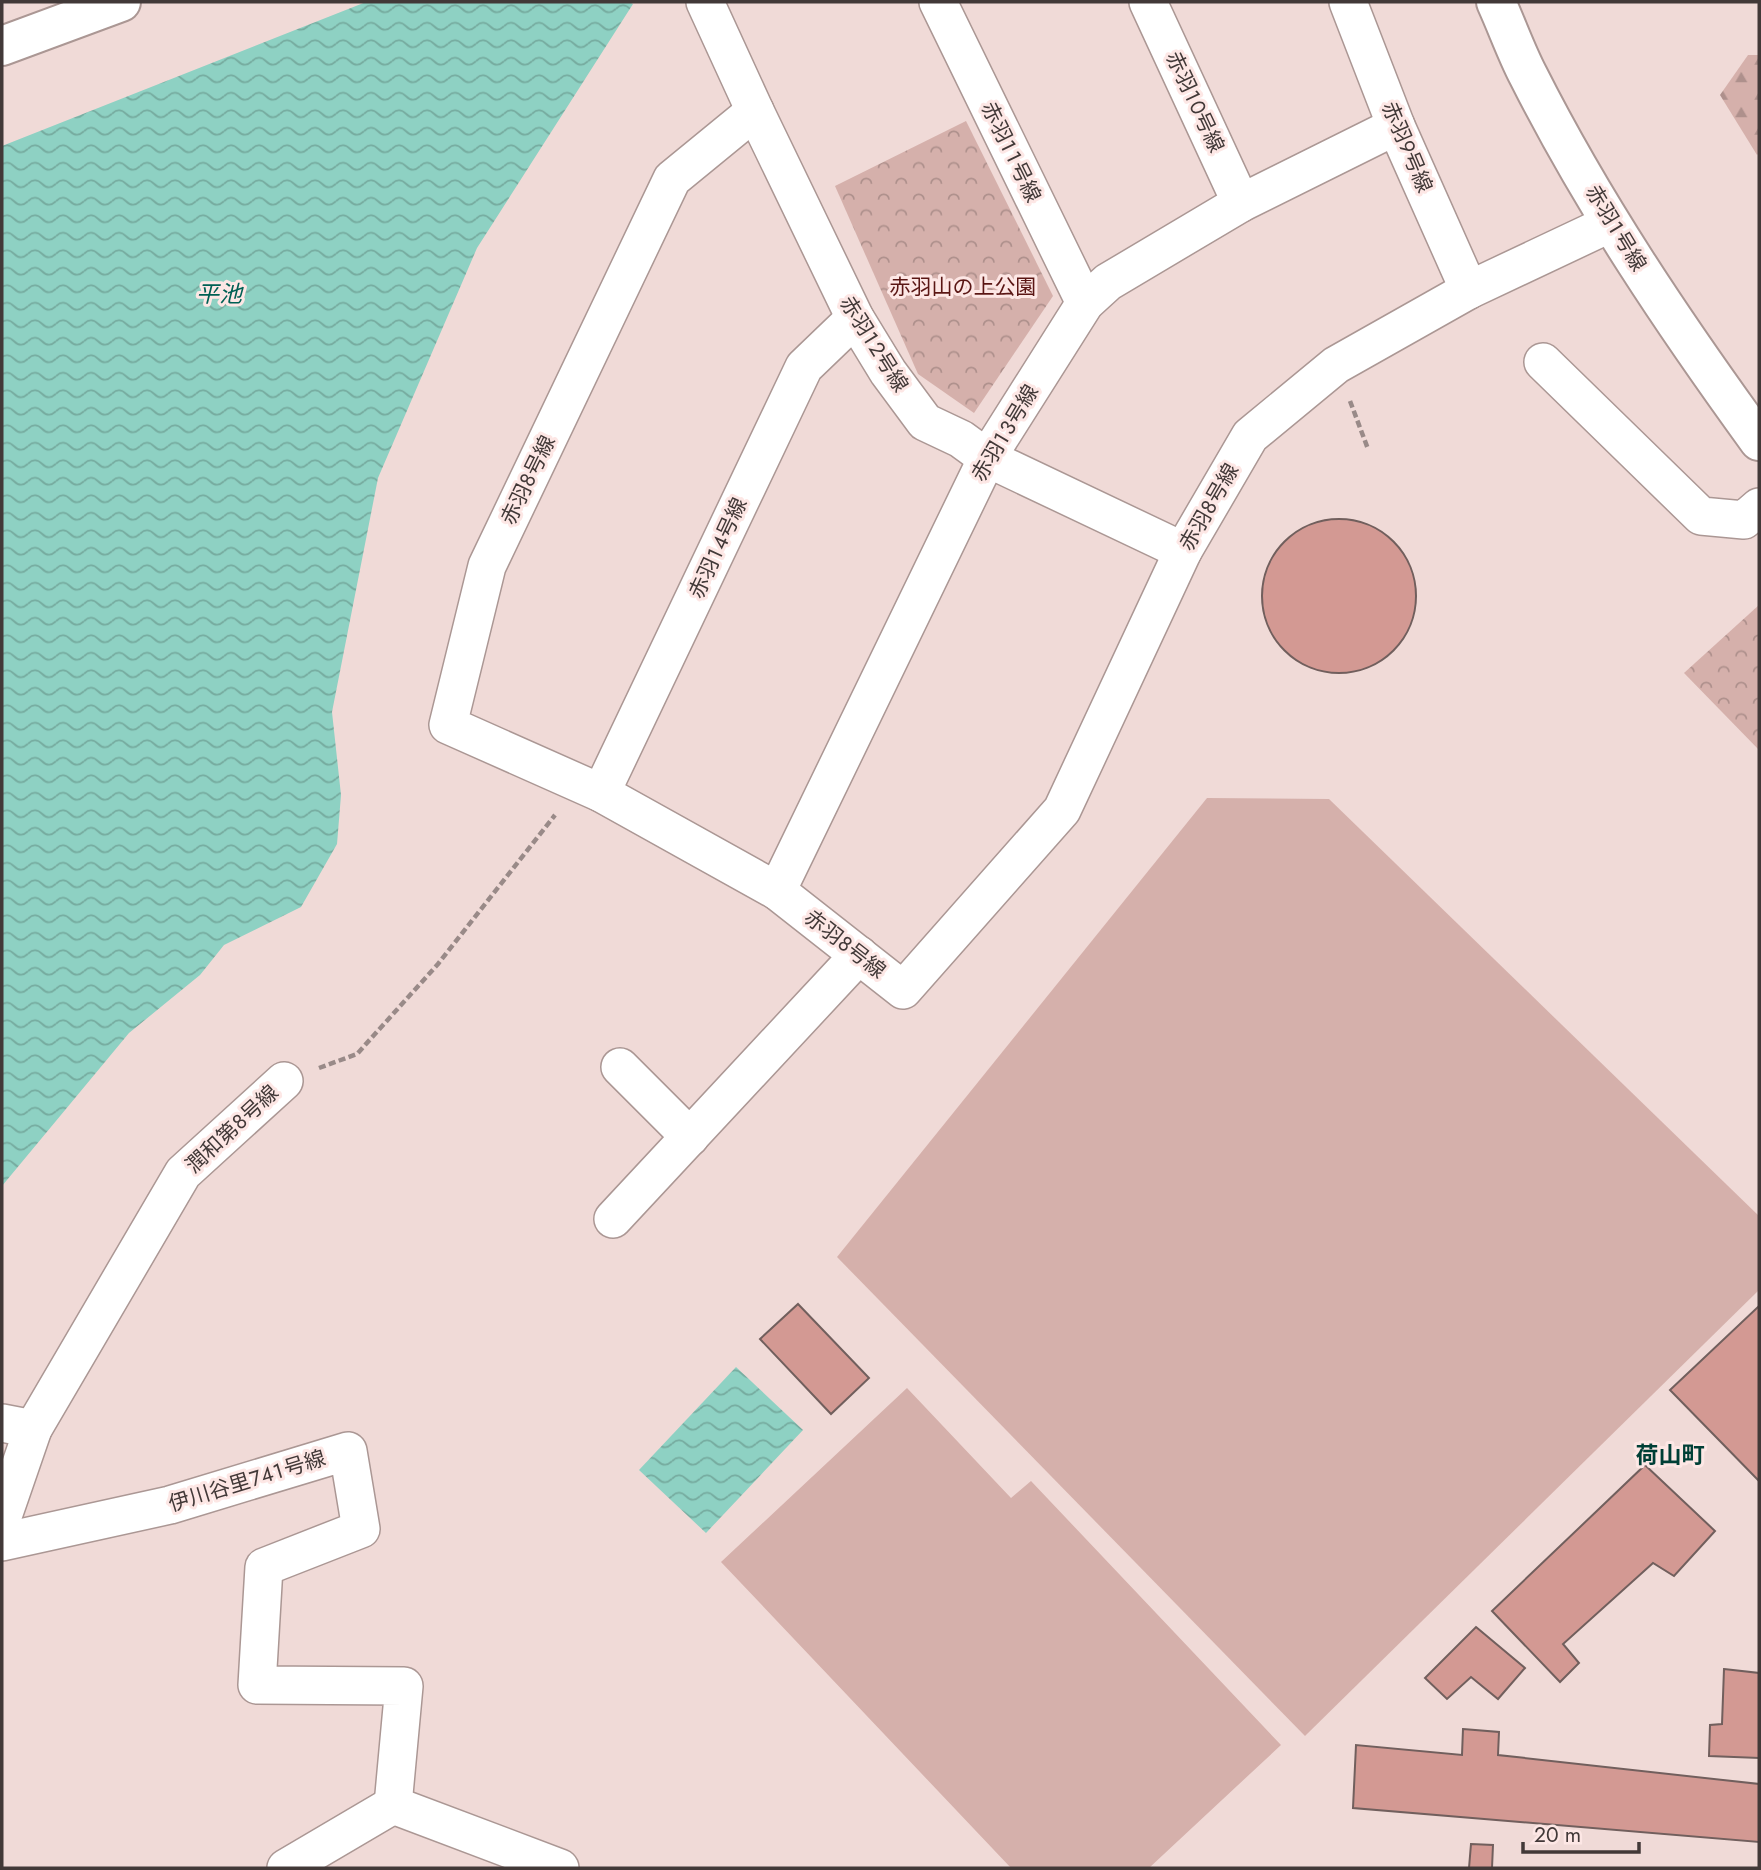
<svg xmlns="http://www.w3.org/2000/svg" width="1761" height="1870" viewBox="0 0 1761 1870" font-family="Jost,'Noto Sans JP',sans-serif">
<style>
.forest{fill:url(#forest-firs)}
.park{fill:url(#park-crowns)}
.pitch{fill:#d5b0ab}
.water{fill:url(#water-waves)}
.building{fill:#d39993;stroke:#715f5d;stroke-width:2}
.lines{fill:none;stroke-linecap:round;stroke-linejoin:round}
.minor-casing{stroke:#ab9794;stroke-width:40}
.tertiary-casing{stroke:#ab9794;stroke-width:42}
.path{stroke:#998a88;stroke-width:4.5;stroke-dasharray:7 3.5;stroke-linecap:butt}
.minor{stroke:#fff;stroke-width:37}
.tertiary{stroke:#fff;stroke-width:38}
.labels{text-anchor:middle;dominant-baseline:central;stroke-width:6;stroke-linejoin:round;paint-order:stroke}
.street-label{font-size:21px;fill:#423938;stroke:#fde7e5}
.park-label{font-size:21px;fill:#5a1614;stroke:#fde7e5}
.water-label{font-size:23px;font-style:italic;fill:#006054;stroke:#fde7e5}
.neighbourhood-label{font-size:23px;font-weight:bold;fill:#003f36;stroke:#fde7e5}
</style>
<defs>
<pattern id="forest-firs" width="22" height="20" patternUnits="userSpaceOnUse" patternTransform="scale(1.75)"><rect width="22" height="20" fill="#d5b0ab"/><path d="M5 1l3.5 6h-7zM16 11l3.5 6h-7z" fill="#ae908c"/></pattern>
<pattern id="park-crowns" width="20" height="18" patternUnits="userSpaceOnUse" patternTransform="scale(1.75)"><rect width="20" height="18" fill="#d5b0ab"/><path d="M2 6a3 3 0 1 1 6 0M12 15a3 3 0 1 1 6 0" fill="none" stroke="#ae908c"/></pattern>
<pattern id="water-waves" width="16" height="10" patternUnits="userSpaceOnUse" patternTransform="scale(1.75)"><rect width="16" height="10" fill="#8ed1c3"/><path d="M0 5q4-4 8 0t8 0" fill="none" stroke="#76ab9f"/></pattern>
</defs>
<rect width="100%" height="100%" fill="#f0dad7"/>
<path class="forest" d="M 1748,55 L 1759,55 L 1759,153 L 1757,155 L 1720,95 Z"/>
<g class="park">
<path d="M 966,121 L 1053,296 L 974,413 L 918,374 L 835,186 Z"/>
<path d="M 1759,605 L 1759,750 L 1684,673 Z"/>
</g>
<g class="pitch">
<path d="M 1207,798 L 1329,799 L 1759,1216 L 1759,1290 L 1305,1736 L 837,1257 Z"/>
<path d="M 907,1388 L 1011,1498 L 1031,1481 L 1281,1745 L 1149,1868 L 1011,1868 L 721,1562 Z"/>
</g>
<g class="water">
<path d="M 366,2 L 629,2 L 633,4 L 477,248 L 378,478 L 332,712 L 341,795 L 337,844 L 301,907 L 224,945 L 200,975 L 129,1033 L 2,1186 L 2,146 Z"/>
<path d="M 736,1367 L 803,1430 L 706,1533 L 639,1470 Z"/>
</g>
<g class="building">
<circle cx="1339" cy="596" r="77"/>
<path d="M 798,1304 L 869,1378 L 831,1414 L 760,1339 Z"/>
<path d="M 1759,1306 L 1759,1481 L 1670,1390 Z"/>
<path d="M 1645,1465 L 1715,1531 L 1674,1576 L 1653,1563 L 1563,1644 L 1579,1663 L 1560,1682 L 1492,1611 Z"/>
<path d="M 1476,1627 L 1525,1668 L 1498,1699 L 1471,1677 L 1447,1699 L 1425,1678 Z"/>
<path d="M 1724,1669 L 1759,1673 L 1759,1758 L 1709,1756 L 1710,1725 L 1722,1724 Z"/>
<path d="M 1463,1729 L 1499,1732 L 1498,1755 L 1759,1784 L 1759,1842 L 1353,1808 L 1356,1745 L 1462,1755 Z"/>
<path d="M 1471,1844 L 1493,1845 L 1492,1868 L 1469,1868 Z"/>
</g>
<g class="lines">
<defs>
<g id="minor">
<path d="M 705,2 L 755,111 L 855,318 L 888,372 L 925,422 L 961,439 L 987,458 L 1183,551"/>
<path d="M 938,2 L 1085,303"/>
<path d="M 1148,2 L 1241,203"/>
<path d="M 1348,2 L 1396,126 L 1469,290"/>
<path d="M 755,111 L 672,179 L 487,566 L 448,725 L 601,793 L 777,891 L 903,990 L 1062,810 L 1183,551 L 1250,436 L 1336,365 L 1469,290 L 1611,223"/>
<path d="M 1543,362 L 1701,516 L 1744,520 L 1759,507"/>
<path d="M 601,793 L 804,367 L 855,318"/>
<path d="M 777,891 L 987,458 L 1085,303 L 1108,282 L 1241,203 L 1396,126"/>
<path d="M 620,1067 L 690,1137"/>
<path d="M 613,1219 L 859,955"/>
<path d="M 2,1423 L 33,1429"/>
<path d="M 2,1519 L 33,1429 L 183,1173 L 284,1081"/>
<path d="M 2,1542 L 170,1505 L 348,1451 L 361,1529 L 264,1567 L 257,1685 L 404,1686 L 393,1805"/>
<path d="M 393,1805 L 560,1868"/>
<path d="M 286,1868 L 393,1805"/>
</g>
<g id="tertiary">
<path d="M 1496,2 C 1507,26 1516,52 1528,75 C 1593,204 1674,324 1759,441"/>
<path d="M 2,46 L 121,2"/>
</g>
</defs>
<use href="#minor" class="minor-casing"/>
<use href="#tertiary" class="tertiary-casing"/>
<g class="path">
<path d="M 1350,401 L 1368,449"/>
<path d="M 319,1068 L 357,1054 L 438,964 L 555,815"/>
</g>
<use href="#minor" class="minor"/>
<use href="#tertiary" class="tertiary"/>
</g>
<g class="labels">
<g class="street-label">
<text transform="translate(1195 102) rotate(65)">赤羽１０号線</text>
<text transform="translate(1407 147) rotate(67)">赤羽９号線</text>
<text transform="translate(1011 152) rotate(64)">赤羽１１号線</text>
<text transform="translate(1616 228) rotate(59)">赤羽１号線</text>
<text transform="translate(874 344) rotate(58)">赤羽１２号線</text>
<text transform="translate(1005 433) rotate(-59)">赤羽１３号線</text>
<text transform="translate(528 480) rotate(-64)">赤羽８号線</text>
<text transform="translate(1209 507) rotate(-60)">赤羽８号線</text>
<text transform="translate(718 548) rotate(-65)">赤羽１４号線</text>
<text transform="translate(845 944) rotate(38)">赤羽８号線</text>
<text transform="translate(232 1129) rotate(-43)">潤和第８号線</text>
<text transform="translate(247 1481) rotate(-17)">伊川谷里７４１号線</text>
</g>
<g class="park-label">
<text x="963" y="287">赤羽山の上公園</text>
</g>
<g class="water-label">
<text x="219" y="294">平池</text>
</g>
<g class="neighbourhood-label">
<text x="1670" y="1455">荷山町</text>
</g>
</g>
<rect width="1761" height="1870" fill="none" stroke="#423938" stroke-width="7"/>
<path d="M1523 1842v10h116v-10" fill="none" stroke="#423938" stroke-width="3.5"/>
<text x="1534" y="1842" font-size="21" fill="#423938" stroke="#fde7e5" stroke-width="5" paint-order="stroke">20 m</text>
</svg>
